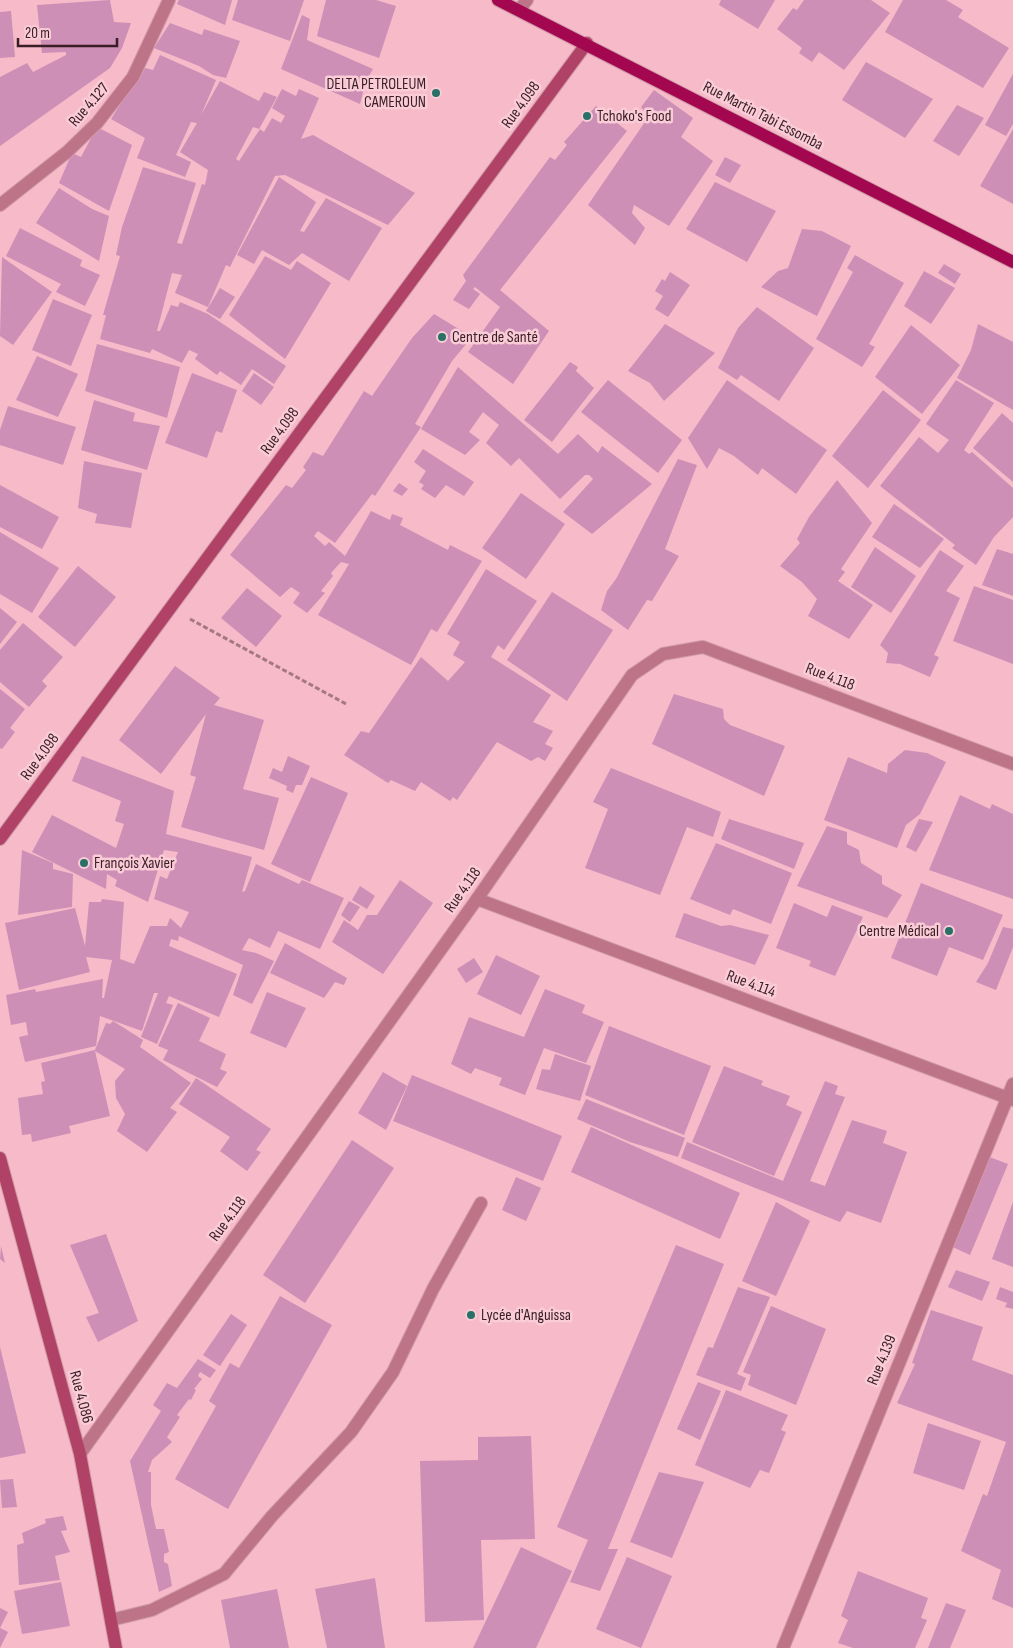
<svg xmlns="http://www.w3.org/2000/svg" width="1013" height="1648" viewBox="0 0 1013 1648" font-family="'Sofia Sans Condensed',sans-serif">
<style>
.building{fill:#cd8fb5}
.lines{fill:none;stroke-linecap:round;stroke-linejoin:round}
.lane-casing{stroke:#d09ba8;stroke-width:14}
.street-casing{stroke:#d09ba8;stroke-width:14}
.secondary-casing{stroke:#d09ba8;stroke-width:14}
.primary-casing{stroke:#d09ba8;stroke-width:14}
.path{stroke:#a67884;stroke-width:3;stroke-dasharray:5 2.5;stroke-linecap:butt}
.lane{stroke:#be7488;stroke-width:12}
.street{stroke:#be7488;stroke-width:12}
.secondary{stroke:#b04267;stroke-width:12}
.primary{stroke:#a20750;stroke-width:12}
.poi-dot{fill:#297066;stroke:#faccd7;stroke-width:2}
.labels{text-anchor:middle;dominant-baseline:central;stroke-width:5;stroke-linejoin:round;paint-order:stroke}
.poi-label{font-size:16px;fill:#3a1e26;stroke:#faccd7;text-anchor:start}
.street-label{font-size:16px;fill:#3a1e26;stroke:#faccd7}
</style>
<rect width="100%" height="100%" fill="#f6bac9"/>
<g class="building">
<path d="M 110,0 L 114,22 L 131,23 L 122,48 L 110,68 L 0,146 L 0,77 L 27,63 L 33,72 L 66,55 L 66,52 L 42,53 L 37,5 Z"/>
<path d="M 179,0 L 232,0 L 225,25 L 177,4 Z"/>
<path d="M 238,0 L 304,0 L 290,41 L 232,20 Z"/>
<path d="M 326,0 L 376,0 L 396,6 L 379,58 L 317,36 Z"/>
<path d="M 721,0 L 775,0 L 758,29 L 719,5 Z"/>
<path d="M 804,0 L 871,0 L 890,13 L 844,70 L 819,52 L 812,62 L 799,53 L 802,48 L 777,29 L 793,8 L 797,10 Z"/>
<path d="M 903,0 L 946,0 L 963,10 L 958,17 L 1009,48 L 983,88 L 885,32 Z"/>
<path d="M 11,11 L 15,57 L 0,58 L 0,12 Z"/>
<path d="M 302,15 L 310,19 L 307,40 L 373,69 L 366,81 L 360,104 L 281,69 Z"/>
<path d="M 170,23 L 202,35 L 204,29 L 240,41 L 226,78 L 213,75 L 199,66 L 154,48 Z"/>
<path d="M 160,55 L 216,80 L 201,115 L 220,81 L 259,101 L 264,92 L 277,97 L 259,129 L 253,127 L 236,159 L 239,161 L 260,129 L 264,132 L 272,118 L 281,123 L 285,116 L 272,108 L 282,89 L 296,96 L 299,89 L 319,98 L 301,139 L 313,135 L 415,193 L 388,225 L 285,175 L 275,176 L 230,267 L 226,265 L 208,307 L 175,293 L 182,275 L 172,273 L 157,331 L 160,331 L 171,305 L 178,307 L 180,302 L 208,314 L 286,366 L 274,384 L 252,369 L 241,385 L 220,371 L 217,375 L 195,359 L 198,354 L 189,350 L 182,363 L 152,349 L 150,353 L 100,339 L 106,315 L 103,315 L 120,256 L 116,255 L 122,227 L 143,167 L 196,183 L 177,243 L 182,244 L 202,184 L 205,185 L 208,170 L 180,152 L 197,123 L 191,122 L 176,155 L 191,162 L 185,177 L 137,158 L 145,138 L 111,119 L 135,80 L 138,81 L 145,68 L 153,70 Z"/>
<path d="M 866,62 L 933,99 L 905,138 L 842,100 Z"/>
<path d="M 1013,74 L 1013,124 L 1006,136 L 985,125 Z"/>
<path d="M 654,90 L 693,118 L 681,137 L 713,161 L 669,226 L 634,205 L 632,213 L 645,228 L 635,245 L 588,205 L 649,116 L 641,107 Z"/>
<path d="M 957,105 L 984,118 L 959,156 L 933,141 Z"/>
<path d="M 596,106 L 627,131 L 500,290 L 549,331 L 513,384 L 468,352 L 500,307 L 475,287 L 473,289 L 480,294 L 469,309 L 453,300 L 466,281 L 463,275 L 550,157 L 555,160 L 567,145 L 564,142 Z"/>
<path d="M 97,127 L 132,145 L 109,211 L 59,183 L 72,153 L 81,157 Z"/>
<path d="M 1013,129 L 1013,204 L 980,186 Z"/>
<path d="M 725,157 L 741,165 L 730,183 L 715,175 Z"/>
<path d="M 279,177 L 316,202 L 300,231 L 304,232 L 326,198 L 382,228 L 349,281 L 302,253 L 289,265 L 262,250 L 254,264 L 237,255 Z"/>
<path d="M 715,182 L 776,211 L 747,262 L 686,229 Z"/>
<path d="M 59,188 L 92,209 L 109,216 L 99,261 L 36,223 Z"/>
<path d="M 20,228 L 82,260 L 80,266 L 100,275 L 85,306 L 56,292 L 61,284 L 6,256 Z"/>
<path d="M 802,229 L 822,231 L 851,246 L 817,316 L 761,287 L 778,271 L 788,268 Z"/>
<path d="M 855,255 L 904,283 L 869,344 L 875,347 L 862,367 L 816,339 L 853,272 L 847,268 Z"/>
<path d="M 265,256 L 291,270 L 297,261 L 331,283 L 285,359 L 229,315 Z"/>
<path d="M 2,257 L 52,292 L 13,345 L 0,336 Z"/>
<path d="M 944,264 L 961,274 L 955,284 L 938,273 Z"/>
<path d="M 924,271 L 955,288 L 931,324 L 904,306 Z"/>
<path d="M 670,272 L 690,285 L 668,317 L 655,309 L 663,296 L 655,291 L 662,279 L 665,281 Z"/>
<path d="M 220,288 L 235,297 L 220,319 L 206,311 Z"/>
<path d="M 53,299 L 92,315 L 71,366 L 32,350 Z"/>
<path d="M 757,307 L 814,348 L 779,401 L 741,375 L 737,380 L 718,368 L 738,328 Z"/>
<path d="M 434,314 L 472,337 L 452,361 L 415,424 L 421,427 L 375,496 L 372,494 L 335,543 L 318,531 L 314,536 L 325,546 L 329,542 L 345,556 L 371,511 L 390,520 L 392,514 L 403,518 L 400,525 L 448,550 L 450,545 L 482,561 L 437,632 L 431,629 L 411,665 L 318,615 L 349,564 L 341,562 L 331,573 L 333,576 L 321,591 L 325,593 L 307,613 L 293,603 L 300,593 L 291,587 L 280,597 L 230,555 L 286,485 L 292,488 L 306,470 L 303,467 L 313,452 L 323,456 L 364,391 L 372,396 L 412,338 Z"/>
<path d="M 665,324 L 715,353 L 664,401 L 650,383 L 628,371 Z"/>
<path d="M 978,324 L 1013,342 L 1013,410 L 957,378 L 971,350 Z"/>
<path d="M 911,325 L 960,365 L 922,414 L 875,377 Z"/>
<path d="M 97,344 L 180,367 L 167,418 L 85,391 Z"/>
<path d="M 37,356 L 78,374 L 58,417 L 16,400 Z"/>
<path d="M 570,362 L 578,367 L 576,371 L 594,388 L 552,442 L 524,420 Z"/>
<path d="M 458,367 L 558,454 L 578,434 L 598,453 L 602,446 L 652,484 L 592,534 L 563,512 L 593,479 L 589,475 L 585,475 L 560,499 L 519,458 L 511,466 L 486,443 L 499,425 L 483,412 L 469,432 L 480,440 L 465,455 L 421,429 Z"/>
<path d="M 192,373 L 237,390 L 222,433 L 216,431 L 207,458 L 165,443 Z"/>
<path d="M 254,373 L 274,387 L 261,405 L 242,391 Z"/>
<path d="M 608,380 L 682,440 L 658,473 L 581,412 Z"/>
<path d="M 727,380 L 827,450 L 796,494 L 762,468 L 758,475 L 734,456 L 719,448 L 707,469 L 688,438 Z"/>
<path d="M 956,380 L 994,403 L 964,450 L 969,454 L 972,452 L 1013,488 L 1013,517 L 994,537 L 976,565 L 952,548 L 955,545 L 880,486 L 919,437 L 938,453 L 949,440 L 926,424 Z"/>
<path d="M 883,390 L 921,420 L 868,488 L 832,456 Z"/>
<path d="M 94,400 L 135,413 L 133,421 L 160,426 L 147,470 L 81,450 Z"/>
<path d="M 8,406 L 76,427 L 63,465 L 0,445 L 0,430 Z"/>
<path d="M 1002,413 L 1013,423 L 1013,482 L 973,448 Z"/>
<path d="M 423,449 L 474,482 L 464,496 L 446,485 L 435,498 L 421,489 L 424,485 L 419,482 L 426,471 L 414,462 Z"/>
<path d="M 678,459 L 697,465 L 665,549 L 679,556 L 652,601 L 647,600 L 628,630 L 601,610 L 607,591 L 616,579 Z"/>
<path d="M 84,461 L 142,473 L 131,528 L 95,523 L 97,514 L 78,508 Z"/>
<path d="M 837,480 L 872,523 L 841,569 L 845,572 L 838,581 L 873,605 L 849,639 L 808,616 L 817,599 L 802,582 L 780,566 L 800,543 L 797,539 L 809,517 Z"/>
<path d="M 399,483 L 408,489 L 402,496 L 393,491 Z"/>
<path d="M 0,485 L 59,517 L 42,549 L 0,527 Z"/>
<path d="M 521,493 L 565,524 L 526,579 L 482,548 Z"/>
<path d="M 894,504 L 944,539 L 920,568 L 872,537 Z"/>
<path d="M 0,532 L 59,568 L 32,613 L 0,594 Z"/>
<path d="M 875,547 L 916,576 L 891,613 L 851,587 Z"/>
<path d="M 997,549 L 1013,554 L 1013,596 L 982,585 Z"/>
<path d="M 940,550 L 964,566 L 946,591 L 960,598 L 934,655 L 939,657 L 930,677 L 900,664 L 886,663 L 888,653 L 880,645 Z"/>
<path d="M 78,566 L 116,597 L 75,647 L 38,617 Z"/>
<path d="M 486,569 L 537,601 L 504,650 L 498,645 L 491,657 L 551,695 L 533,722 L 553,731 L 545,744 L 553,748 L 545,761 L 538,757 L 531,761 L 497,742 L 457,800 L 453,797 L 450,801 L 421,782 L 415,791 L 391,780 L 388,783 L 344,755 L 361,731 L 369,733 L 421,657 L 448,681 L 465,662 L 453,655 L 460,642 L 447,634 Z"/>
<path d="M 974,586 L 1013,600 L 1013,664 L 953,641 Z"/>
<path d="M 247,588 L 282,616 L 256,647 L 221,618 Z"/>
<path d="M 552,592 L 613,630 L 567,701 L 507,660 Z"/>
<path d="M 0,608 L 17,622 L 0,644 Z"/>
<path d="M 23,623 L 63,657 L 42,681 L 47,686 L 29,707 L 0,682 L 0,650 Z"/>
<path d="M 175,666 L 220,698 L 214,705 L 264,720 L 243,789 L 279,798 L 264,850 L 181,827 L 196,777 L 190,775 L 206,714 L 161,774 L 119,740 Z"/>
<path d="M 0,689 L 25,709 L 10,728 L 15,732 L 2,749 L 0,748 Z"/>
<path d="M 674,694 L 723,709 L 724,719 L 730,725 L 785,746 L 764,796 L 652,744 Z"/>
<path d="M 905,750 L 927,753 L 946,762 L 920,814 L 906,825 L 897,848 L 824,820 L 848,757 L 887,773 L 888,764 Z"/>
<path d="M 82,756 L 174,791 L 166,834 L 252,857 L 242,892 L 245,891 L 256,864 L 299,884 L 302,880 L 344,898 L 320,949 L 278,931 L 270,948 L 249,938 L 242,950 L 256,953 L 274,961 L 252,1004 L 233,995 L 243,965 L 179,936 L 178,941 L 171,939 L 169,946 L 237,974 L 219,1017 L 169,996 L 166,1003 L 173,1005 L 157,1044 L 141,1037 L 158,993 L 154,993 L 142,1031 L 100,1016 L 96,1046 L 25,1062 L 19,1037 L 28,1035 L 26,1022 L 11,1025 L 6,995 L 35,989 L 36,992 L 103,979 L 102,998 L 104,998 L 112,960 L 86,957 L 90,972 L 19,990 L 5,923 L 75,908 L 85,946 L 89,902 L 101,902 L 102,899 L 124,902 L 120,959 L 134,964 L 150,926 L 167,926 L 170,918 L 181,928 L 189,912 L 154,899 L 160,876 L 167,879 L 178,852 L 164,850 L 148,902 L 115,886 L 117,880 L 107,874 L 106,889 L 32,852 L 52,815 L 116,848 L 124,824 L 115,821 L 121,801 L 72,781 Z"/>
<path d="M 288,756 L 310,766 L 302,785 L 296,785 L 293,793 L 286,790 L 287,786 L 269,778 L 273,768 L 282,772 Z"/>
<path d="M 611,768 L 721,812 L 713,837 L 687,827 L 660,895 L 585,868 L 608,809 L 593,802 Z"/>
<path d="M 311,777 L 348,793 L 310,882 L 271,864 Z"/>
<path d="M 960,795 L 990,809 L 992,804 L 1013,814 L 1013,899 L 929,870 Z"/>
<path d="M 729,819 L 804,843 L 794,869 L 721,839 Z"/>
<path d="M 919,819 L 933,822 L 916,852 L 906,847 Z"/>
<path d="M 827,826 L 847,832 L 847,844 L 859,850 L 861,863 L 882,876 L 882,884 L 902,895 L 887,918 L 797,886 Z"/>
<path d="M 716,843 L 792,873 L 771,924 L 733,909 L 730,915 L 690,899 Z"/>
<path d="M 22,850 L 53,863 L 53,869 L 73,874 L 72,907 L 18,915 Z"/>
<path d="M 400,880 L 433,903 L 383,974 L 332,942 L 344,920 L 358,930 L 367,915 L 377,915 Z"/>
<path d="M 921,883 L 1003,915 L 983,960 L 949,947 L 937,976 L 891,958 Z"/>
<path d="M 360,886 L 375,896 L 367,909 L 352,900 Z"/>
<path d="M 349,901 L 360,907 L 350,922 L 341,915 Z"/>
<path d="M 794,903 L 827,917 L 832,905 L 863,917 L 835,976 L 809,966 L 811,961 L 776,948 Z"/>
<path d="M 684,913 L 721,926 L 730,925 L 769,935 L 755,965 L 675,937 Z"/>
<path d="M 1003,927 L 1013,929 L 1013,947 L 996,990 L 976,982 L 988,963 Z"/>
<path d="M 285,943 L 347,978 L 344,985 L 335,982 L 324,998 L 270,973 Z"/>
<path d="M 496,955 L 540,976 L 521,1015 L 477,994 Z"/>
<path d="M 474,958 L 483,972 L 466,983 L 457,969 Z"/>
<path d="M 545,989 L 585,1005 L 582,1013 L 604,1022 L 586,1063 L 544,1048 L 525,1095 L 499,1085 L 502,1078 L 475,1068 L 471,1074 L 451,1064 L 469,1017 L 524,1037 Z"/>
<path d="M 267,992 L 306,1008 L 286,1048 L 250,1033 Z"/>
<path d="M 178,1003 L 210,1018 L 199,1041 L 226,1054 L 220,1069 L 227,1072 L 217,1087 L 163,1060 L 168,1050 L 158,1046 Z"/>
<path d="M 113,1021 L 143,1040 L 140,1047 L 191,1083 L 170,1108 L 177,1112 L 147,1152 L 117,1131 L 125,1114 L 116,1098 L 115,1081 L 125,1069 L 95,1051 L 110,1116 L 69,1126 L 71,1133 L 32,1142 L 31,1134 L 22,1135 L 18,1098 L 43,1094 L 41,1082 L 45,1081 L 41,1063 L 95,1050 L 106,1023 L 110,1024 Z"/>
<path d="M 609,1026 L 711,1066 L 684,1135 L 585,1095 Z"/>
<path d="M 555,1054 L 591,1066 L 580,1101 L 536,1089 L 542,1069 L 550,1070 Z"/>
<path d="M 724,1066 L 763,1081 L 761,1085 L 790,1096 L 786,1105 L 802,1112 L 774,1176 L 692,1142 Z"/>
<path d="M 383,1072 L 407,1086 L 386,1130 L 358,1113 Z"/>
<path d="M 412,1075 L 562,1136 L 543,1181 L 393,1121 Z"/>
<path d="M 196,1078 L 271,1129 L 256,1150 L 261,1152 L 247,1171 L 220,1151 L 230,1137 L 179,1104 Z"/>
<path d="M 825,1081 L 838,1086 L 835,1094 L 845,1097 L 810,1181 L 825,1186 L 852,1120 L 887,1131 L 883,1143 L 907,1152 L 881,1223 L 847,1211 L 840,1222 L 681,1158 L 687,1142 L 783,1181 Z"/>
<path d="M 586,1099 L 685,1138 L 678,1157 L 630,1142 L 577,1119 Z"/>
<path d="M 591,1127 L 740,1193 L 720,1239 L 571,1172 Z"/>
<path d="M 352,1140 L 394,1168 L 305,1303 L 263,1275 Z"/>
<path d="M 984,1155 L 1008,1164 L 970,1255 L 946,1244 Z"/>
<path d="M 516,1177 L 541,1188 L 526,1221 L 502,1210 Z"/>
<path d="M 776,1202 L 810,1221 L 776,1296 L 742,1281 Z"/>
<path d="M 1013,1202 L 1013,1267 L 992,1259 Z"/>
<path d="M 106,1234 L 138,1321 L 98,1342 L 86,1317 L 99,1313 L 70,1245 Z"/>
<path d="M 676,1245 L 724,1264 L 608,1549 L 618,1549 L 600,1591 L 570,1582 L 588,1540 L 557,1527 Z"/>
<path d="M 1,1246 L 5,1263 L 0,1259 Z"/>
<path d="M 956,1270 L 990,1282 L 982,1301 L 948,1287 Z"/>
<path d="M 738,1287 L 770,1297 L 737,1374 L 746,1378 L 741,1391 L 696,1375 L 708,1347 L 713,1348 L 714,1345 Z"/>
<path d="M 1000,1287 L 1013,1292 L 1013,1309 L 1005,1307 L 1007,1303 L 996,1299 Z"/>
<path d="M 280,1296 L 332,1325 L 228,1509 L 175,1479 L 216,1406 L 209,1401 L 230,1363 L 239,1368 Z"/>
<path d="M 771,1306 L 826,1329 L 796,1405 L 748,1385 L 751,1375 L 743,1372 Z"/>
<path d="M 931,1310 L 983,1327 L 972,1360 L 1013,1375 L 1013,1608 L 992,1599 L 1001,1570 L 961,1551 L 983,1494 L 987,1496 L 1006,1442 L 897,1403 L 915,1364 L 912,1363 Z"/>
<path d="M 231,1314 L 247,1325 L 220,1366 L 203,1355 Z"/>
<path d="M 0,1347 L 26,1453 L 0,1458 Z"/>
<path d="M 198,1359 L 216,1370 L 210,1378 L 200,1372 L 198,1376 L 202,1379 L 194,1389 L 196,1390 L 191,1400 L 189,1399 L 177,1415 L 180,1417 L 167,1437 L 172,1442 L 152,1460 L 148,1472 L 151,1472 L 151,1505 L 156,1529 L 164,1529 L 169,1552 L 164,1554 L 164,1562 L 168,1564 L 172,1586 L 159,1592 L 130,1461 L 161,1411 L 153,1405 L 167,1383 L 177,1388 Z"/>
<path d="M 698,1382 L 721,1391 L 700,1440 L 677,1429 Z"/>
<path d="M 726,1390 L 788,1415 L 781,1430 L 786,1432 L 769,1473 L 760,1470 L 750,1488 L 695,1465 Z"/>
<path d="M 928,1423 L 981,1441 L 964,1490 L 913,1473 Z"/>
<path d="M 531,1436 L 535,1539 L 481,1540 L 484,1620 L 425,1622 L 420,1461 L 478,1460 L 478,1437 Z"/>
<path d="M 659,1472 L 704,1482 L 672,1558 L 630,1542 Z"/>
<path d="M 13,1479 L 17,1507 L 2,1508 L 0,1480 Z"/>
<path d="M 63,1516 L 67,1530 L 61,1531 L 70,1552 L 55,1556 L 60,1580 L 19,1585 L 17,1545 L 24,1543 L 22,1533 L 46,1523 L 45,1519 Z"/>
<path d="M 521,1547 L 572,1571 L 536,1648 L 473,1648 Z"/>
<path d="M 627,1557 L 672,1576 L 641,1648 L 596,1629 Z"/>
<path d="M 858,1571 L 928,1598 L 921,1618 L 927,1620 L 915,1648 L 853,1648 L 838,1643 L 848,1620 L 841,1616 Z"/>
<path d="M 375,1578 L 385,1648 L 327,1648 L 315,1589 Z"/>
<path d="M 61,1582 L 70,1626 L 22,1634 L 14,1591 Z"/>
<path d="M 277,1589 L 289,1648 L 230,1648 L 221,1600 Z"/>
<path d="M 946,1603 L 966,1610 L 950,1648 L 928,1648 Z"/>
<path d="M 0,1608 L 8,1612 L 0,1628 Z"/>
<path d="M 0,1628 L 8,1632 L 0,1648 Z"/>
</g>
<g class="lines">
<defs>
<path id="lane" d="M 111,1620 L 152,1610 L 224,1574 L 272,1516 L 351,1432 L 393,1372 L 433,1289 L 481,1203"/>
<g id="street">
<path d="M 519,10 L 527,0"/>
<path d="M 0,205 L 67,152 L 97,123 L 133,77 L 169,0"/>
<path d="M 477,899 L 1013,1100"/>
<path d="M 80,1454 L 477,899 L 632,675 L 663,654 L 703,647 L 1013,764"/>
<path d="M 783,1648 L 1013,1084"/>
</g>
<g id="secondary">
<path d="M 0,839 L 587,43"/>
<path d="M 0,1158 L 80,1454 L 116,1648"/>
</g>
<path id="primary" d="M 498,0 L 1013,262"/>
</defs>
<use href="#lane" class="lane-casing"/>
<use href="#street" class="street-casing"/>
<use href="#secondary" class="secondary-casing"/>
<use href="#primary" class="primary-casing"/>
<path class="path" d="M 190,619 L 348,705"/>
<use href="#lane" class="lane"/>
<use href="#street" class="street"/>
<use href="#secondary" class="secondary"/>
<use href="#primary" class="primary"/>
</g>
<g class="poi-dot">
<circle cx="436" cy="93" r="5"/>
<circle cx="587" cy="116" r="5"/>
<circle cx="442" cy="337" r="5"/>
<circle cx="84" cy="863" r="5"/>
<circle cx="949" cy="931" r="5"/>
<circle cx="471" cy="1315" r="5"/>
</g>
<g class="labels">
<g class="poi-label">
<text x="426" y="84" text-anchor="end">DELTA PETROLEUM<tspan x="426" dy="18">CAMEROUN</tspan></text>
<text x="597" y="116">Tchoko's Food</text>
<text x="452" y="337">Centre de Santé</text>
<text x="94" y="863">François Xavier</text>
<text x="939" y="931" text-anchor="end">Centre Médical</text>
<text x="481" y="1315">Lycée d'Anguissa</text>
</g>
<g class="street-label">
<text transform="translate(89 105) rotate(-49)">Rue 4.127</text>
<text transform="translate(521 105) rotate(-54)">Rue 4.098</text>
<text transform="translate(763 116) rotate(27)">Rue Martin Tabi Essomba</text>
<text transform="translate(280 431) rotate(-54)">Rue 4.098</text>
<text transform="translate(830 677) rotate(21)">Rue 4.118</text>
<text transform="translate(40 757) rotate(-54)">Rue 4.098</text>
<text transform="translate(463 890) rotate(-55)">Rue 4.118</text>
<text transform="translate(751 984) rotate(20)">Rue 4.114</text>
<text transform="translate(228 1219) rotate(-54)">Rue 4.118</text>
<text transform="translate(882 1360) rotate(-68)">Rue 4.139</text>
<text transform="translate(81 1397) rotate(75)">Rue 4.086</text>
</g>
</g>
<path d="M18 38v8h99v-8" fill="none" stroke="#3a1e26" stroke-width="2.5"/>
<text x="25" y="38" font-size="15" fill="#3a1e26" stroke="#faccd7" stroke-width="4" paint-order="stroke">20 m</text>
</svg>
